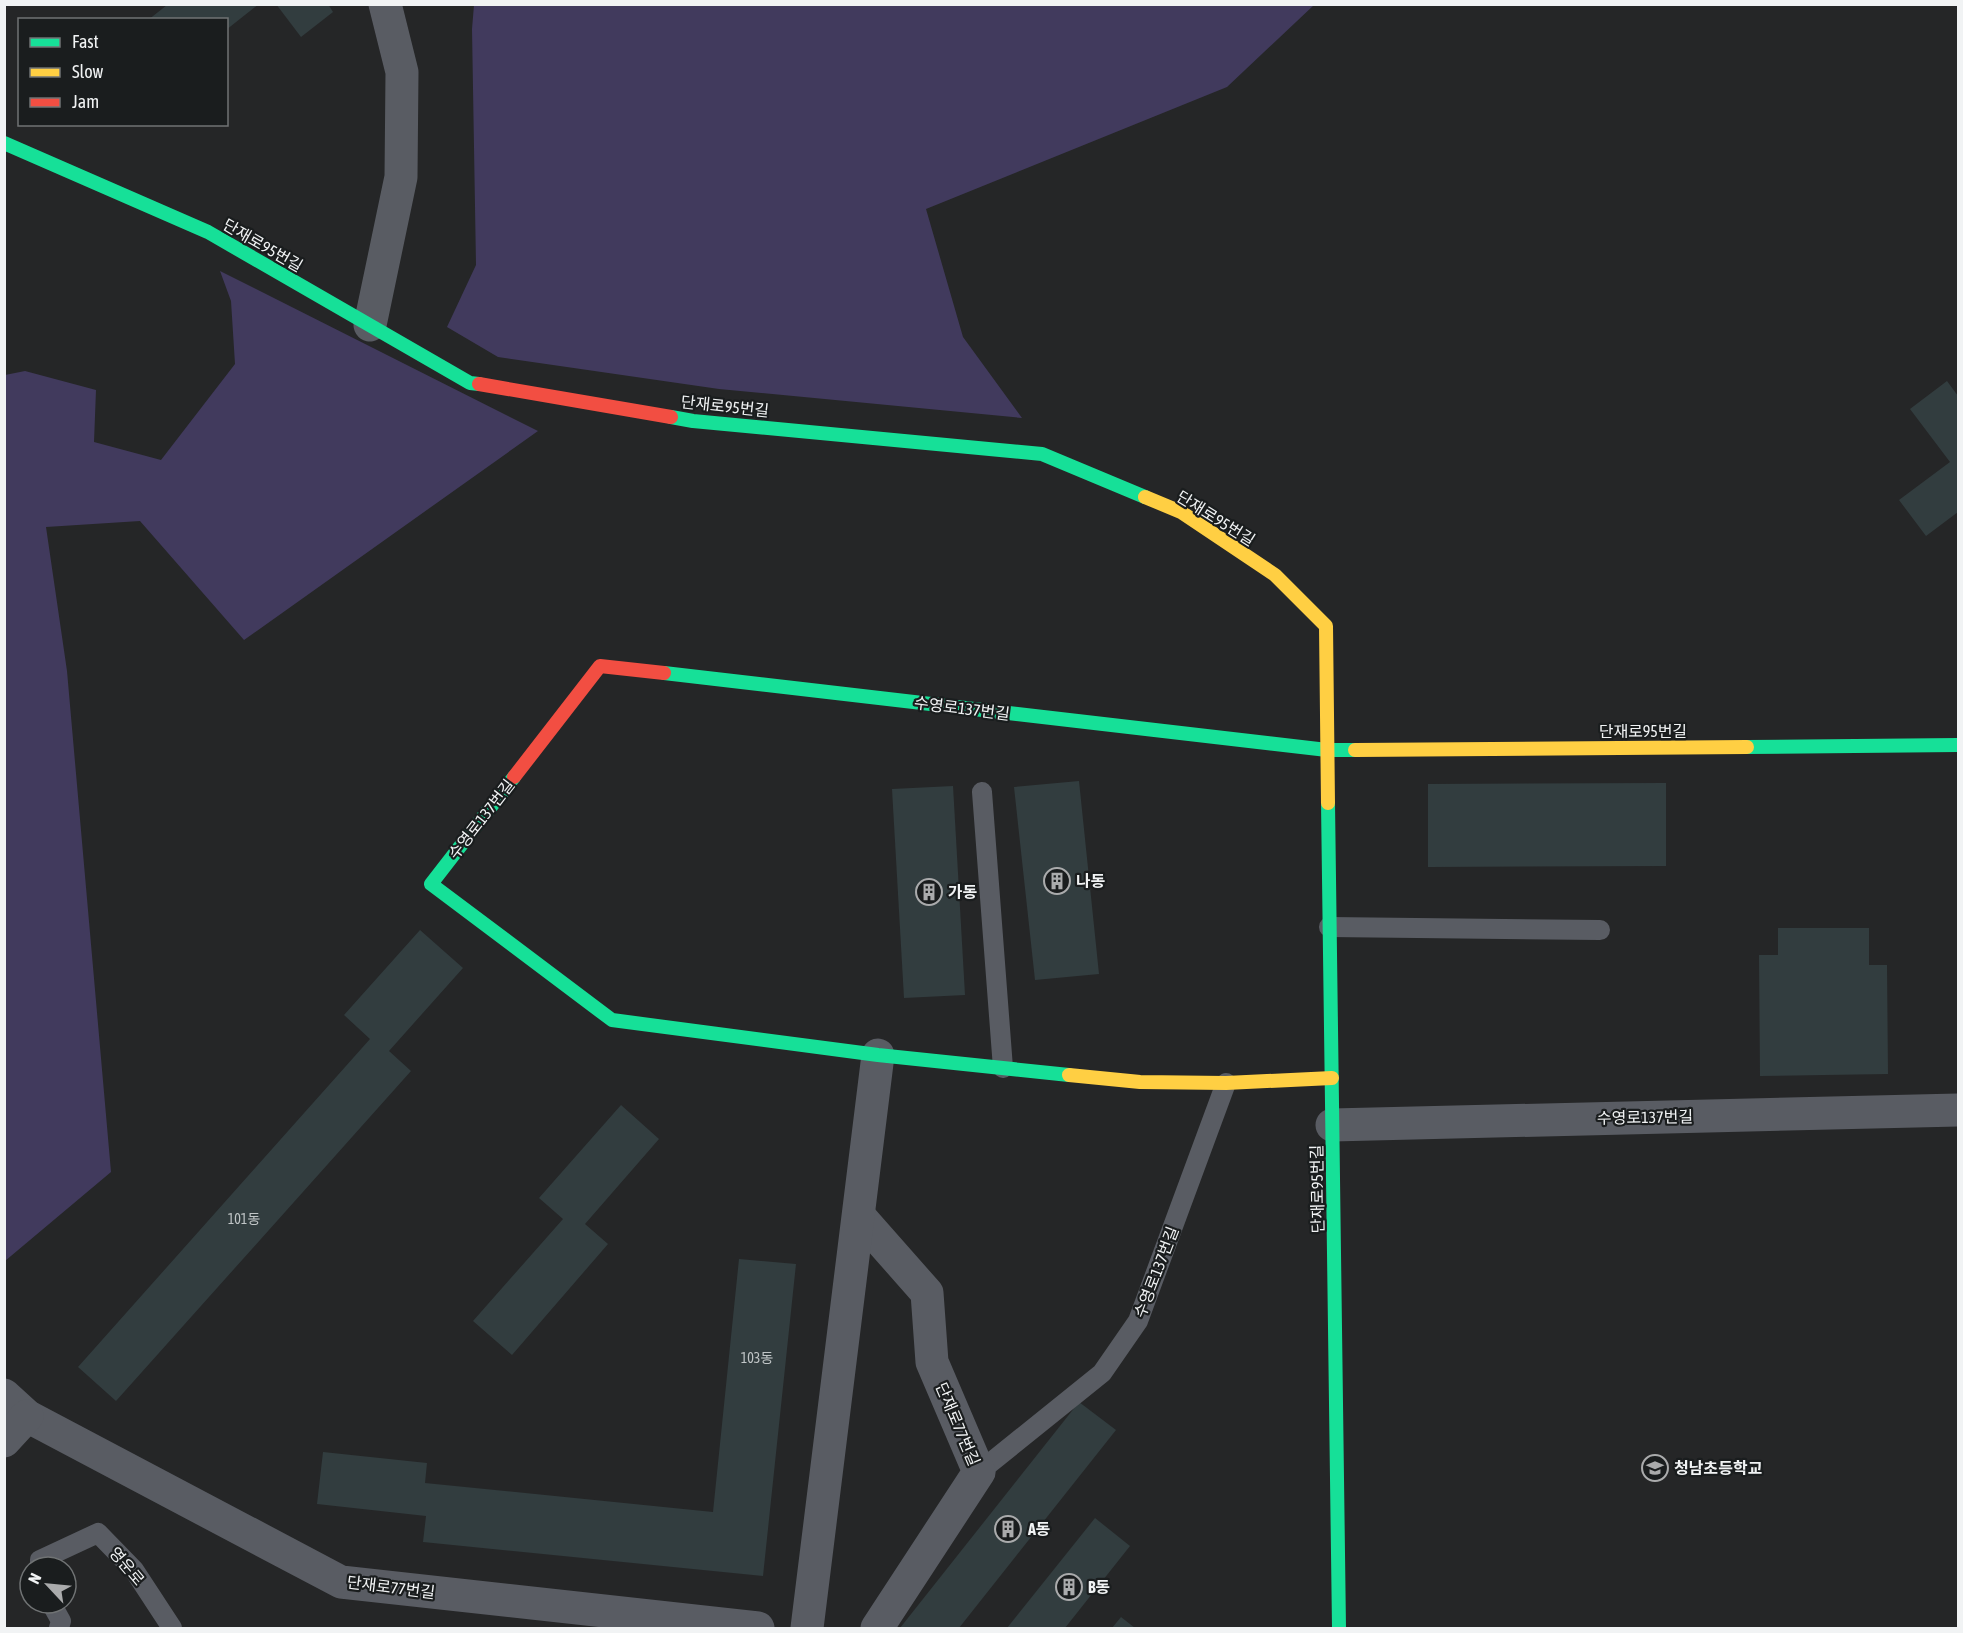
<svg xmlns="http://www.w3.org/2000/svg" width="1963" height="1633" viewBox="0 0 1963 1633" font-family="'Asap Condensed','Noto Sans KR',sans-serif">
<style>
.green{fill:#413a5d}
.building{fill:#323d3f}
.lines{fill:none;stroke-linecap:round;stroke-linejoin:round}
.lane{stroke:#595c63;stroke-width:20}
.street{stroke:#595c63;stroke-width:33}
.fast{stroke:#16e098;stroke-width:14}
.slow{stroke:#ffcf43;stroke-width:14}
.jam{stroke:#f24e42;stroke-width:14}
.labels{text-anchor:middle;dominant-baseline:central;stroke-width:4.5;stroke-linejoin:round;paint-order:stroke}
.number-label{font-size:14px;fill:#c1c6c7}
.street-label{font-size:16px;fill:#f1f3f4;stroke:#1a1d1e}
.poi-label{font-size:16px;font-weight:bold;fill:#f1f3f4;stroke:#1a1d1e;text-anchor:start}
</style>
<rect width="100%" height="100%" fill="#252627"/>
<g class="green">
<path d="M 474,5 L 474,4 L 1314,5 L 1227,87 L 926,209 L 963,337 L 1022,418 L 719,389 L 498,357 L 447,327 L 476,265 L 472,29 Z"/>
<path d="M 220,271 L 538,431 L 244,640 L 140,521 L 46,527 L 67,671 L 111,1172 L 5,1261 L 5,375 L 25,371 L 96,390 L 94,442 L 161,460 L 235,364 L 231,301 Z"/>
</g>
<g class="building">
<path d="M 189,4 L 259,4 L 226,30 L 226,20 L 148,20 L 167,5 Z"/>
<path d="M 276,4 L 328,4 L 333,12 L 301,37 Z"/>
<path d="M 1947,381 L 1958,396 L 1958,512 L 1926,536 L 1899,500 L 1950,462 L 1910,409 Z"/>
<path d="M 1079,781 L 1099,974 L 1035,980 L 1014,787 Z"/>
<path d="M 1666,783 L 1666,866 L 1428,867 L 1428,784 Z"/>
<path d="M 953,786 L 965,995 L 904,998 L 892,789 Z"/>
<path d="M 1778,928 L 1869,928 L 1869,965 L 1887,965 L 1888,1074 L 1760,1076 L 1759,955 L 1778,955 Z"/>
<path d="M 420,930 L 463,968 L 389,1051 L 411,1071 L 116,1401 L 78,1367 L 370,1039 L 344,1015 Z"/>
<path d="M 621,1105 L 659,1139 L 585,1224 L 608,1244 L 512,1355 L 473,1321 L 563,1219 L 539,1198 Z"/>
<path d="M 739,1259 L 796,1264 L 763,1576 L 423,1542 L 426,1516 L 317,1504 L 323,1452 L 427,1463 L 425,1483 L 713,1512 Z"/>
<path d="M 1079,1402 L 1116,1430 L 959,1628 L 900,1628 Z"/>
<path d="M 1095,1518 L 1130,1546 L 1065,1628 L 1007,1628 Z"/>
<path d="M 1121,1617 L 1135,1628 L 1112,1628 Z"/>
</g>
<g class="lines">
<g class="lane">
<path d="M 982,792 L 1003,1068"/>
<path d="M 1329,927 L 1600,930"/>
<path d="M 979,1472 L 1102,1373 L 1138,1321 L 1226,1083"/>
<path d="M 40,1567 L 40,1560 L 98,1533 L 134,1570 L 172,1628"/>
<path d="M 51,1603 L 61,1621 L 59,1628"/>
</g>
<g class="street">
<path d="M 370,325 L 401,177 L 402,72 L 385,4"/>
<path d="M 1332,1125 L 1958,1110"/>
<path d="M 859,1216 L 927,1293 L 932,1362 L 979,1472 L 877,1628"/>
<path d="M 4,1395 L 27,1416 L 341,1582 L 758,1628"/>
<path d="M 4,1441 L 27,1416"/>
<path d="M 807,1628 L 878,1055"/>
</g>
<g class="fast">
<path d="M 4,143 L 208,232 L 470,383 L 479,384"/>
<path d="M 671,417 L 693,421 L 1042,454 L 1145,497"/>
<path d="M 664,673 L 1327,750 L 1355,750"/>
<path d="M 1747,747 L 1958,745"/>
<path d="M 514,777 L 431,884 L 612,1020 L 878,1055 L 1069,1075"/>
<path d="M 1328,803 L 1339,1628"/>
</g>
<g class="slow">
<path d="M 1145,497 L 1181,512 L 1275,575 L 1326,626 L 1328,803"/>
<path d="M 1355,750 L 1747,747"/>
<path d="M 1069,1075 L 1140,1082 L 1226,1083 L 1332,1078"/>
</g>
<g class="jam">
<path d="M 479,384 L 671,417"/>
<path d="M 514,777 L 600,666 L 664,673"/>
</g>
</g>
<defs>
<symbol id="building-ring" viewBox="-11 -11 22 22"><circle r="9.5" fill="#1a1d1e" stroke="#aaabac" stroke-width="1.5"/><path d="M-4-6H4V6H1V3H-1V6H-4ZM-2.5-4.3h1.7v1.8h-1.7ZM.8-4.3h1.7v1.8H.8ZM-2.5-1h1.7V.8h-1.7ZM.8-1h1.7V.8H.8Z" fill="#aaabac"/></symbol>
<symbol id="school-ring" viewBox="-11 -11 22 22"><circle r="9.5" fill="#1a1d1e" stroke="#aaabac" stroke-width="1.5"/><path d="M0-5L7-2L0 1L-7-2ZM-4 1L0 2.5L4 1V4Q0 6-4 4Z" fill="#aaabac"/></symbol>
</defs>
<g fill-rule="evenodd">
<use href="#building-ring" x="1042" y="866" width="30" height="30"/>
<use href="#building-ring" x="914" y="877" width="30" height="30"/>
<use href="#school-ring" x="1640" y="1453" width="30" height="30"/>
<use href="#building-ring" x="993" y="1514" width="30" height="30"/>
<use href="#building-ring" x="1054" y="1572" width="30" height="30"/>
</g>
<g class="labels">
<g class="number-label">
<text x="244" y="1219">101동</text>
<text x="757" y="1358">103동</text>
</g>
<g class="street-label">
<text transform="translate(263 245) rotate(30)">단재로95번길</text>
<text transform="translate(725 406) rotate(6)">단재로95번길</text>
<text transform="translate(1216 518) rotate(32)">단재로95번길</text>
<text transform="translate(962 708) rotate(7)">수영로137번길</text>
<text x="1643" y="731">단재로95번길</text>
<text transform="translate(481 819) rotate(-52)">수영로137번길</text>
<text transform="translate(1645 1117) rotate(-1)">수영로137번길</text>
<text transform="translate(1317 1189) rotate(-91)">단재로95번길</text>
<text transform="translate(1156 1272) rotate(-69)">수영로137번길</text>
<text transform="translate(958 1424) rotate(67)">단재로77번길</text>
<text transform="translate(127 1566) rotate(50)">영운로</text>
<text transform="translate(391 1587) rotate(7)">단재로77번길</text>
</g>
<g class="poi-label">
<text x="1076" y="881">나동</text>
<text x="948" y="892">가동</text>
<text x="1674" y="1468">청남초등학교</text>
<text x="1028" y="1529">A동</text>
<text x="1088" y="1587">B동</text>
</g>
</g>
<rect width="1963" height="1633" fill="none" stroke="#f1f3f4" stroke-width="12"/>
<rect x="18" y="18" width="210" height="108" fill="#1a1d1e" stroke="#707374" stroke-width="1.5"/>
<rect x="30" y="38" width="30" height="9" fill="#16e098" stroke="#707374" stroke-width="1.5"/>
<text x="72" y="48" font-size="18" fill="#f1f3f4">Fast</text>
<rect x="30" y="68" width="30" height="9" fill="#ffcf43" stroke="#707374" stroke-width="1.5"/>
<text x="72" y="78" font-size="18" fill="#f1f3f4">Slow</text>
<rect x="30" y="98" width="30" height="9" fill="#f24e42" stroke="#707374" stroke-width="1.5"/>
<text x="72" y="108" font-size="18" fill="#f1f3f4">Jam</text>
<g transform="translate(48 1585) rotate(296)"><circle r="28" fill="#1a1d1e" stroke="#707374" stroke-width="1.5"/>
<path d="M0-4.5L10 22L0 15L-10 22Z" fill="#aaabac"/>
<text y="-9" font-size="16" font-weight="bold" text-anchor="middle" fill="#f1f3f4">N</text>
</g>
</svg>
